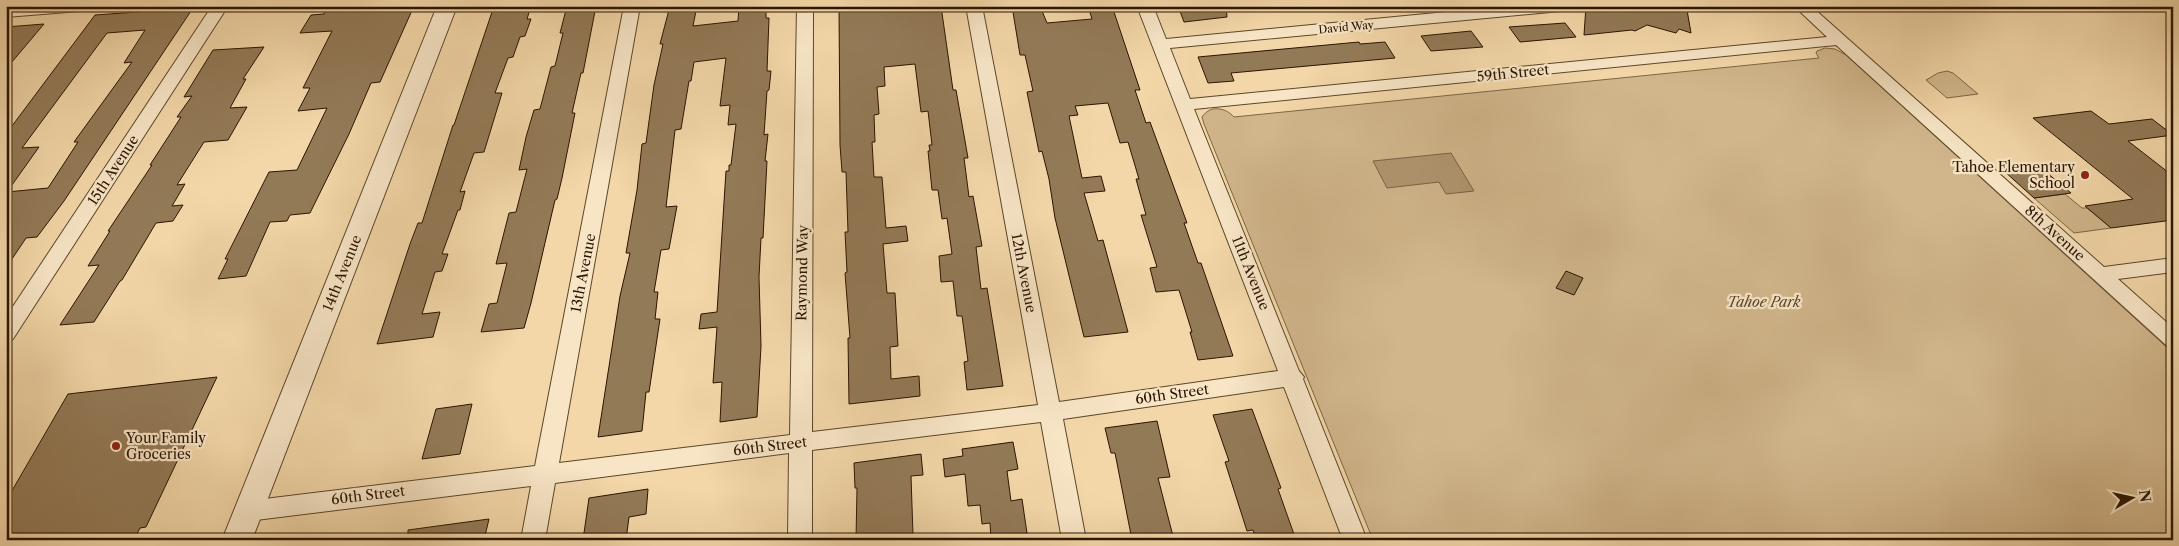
<svg xmlns="http://www.w3.org/2000/svg" width="2179" height="546" viewBox="0 0 2179 546" font-family="'Libre Caslon Text',serif">
<style>
.green{fill:#d1b68b;stroke:#7e6646}
.water{fill:#af956f;stroke:#7a6243}
.building{fill:#937a57;stroke:#2a1500;fill-rule:evenodd}
.lines{fill:none;stroke-linecap:round;stroke-linejoin:round}
.minor-casing{stroke:#5c462a;stroke-width:2}
.tertiary-casing{stroke:#5c462a;stroke-width:2}
.minor{fill:#f7e5c6;fill-rule:evenodd}
.tertiary{fill:#f7e5c6;fill-rule:evenodd}
.poi-dot{fill:#8f2418;stroke:#f7e5c6;stroke-width:2}
.labels{text-anchor:middle;dominant-baseline:central;stroke-width:4.5;stroke-linejoin:round;paint-order:stroke}
.far-street-label{font-size:11px;fill:#2a1500;stroke:#f7e5c6}
.street-label{font-size:14px;fill:#2a1500;stroke:#f7e5c6}
.poi-label{font-size:14px;fill:#2a1500;stroke:#f7e5c6;text-anchor:end}
.park-label{font-size:14px;font-style:italic;fill:#5c452a;stroke:#f7e5c6}
</style>
<rect width="100%" height="100%" fill="#f3d7a8"/>
<filter id="stains"><feTurbulence type="fractalNoise" baseFrequency=".004" numOctaves="4"/><feColorMatrix values="0 0 0 0 .2 0 0 0 0 .09 0 0 0 0 .02 0 0 0 .5 -.17"/></filter>
<radialGradient id="worn" r=".72"><stop offset=".6" stop-color="#630" stop-opacity="0"/><stop offset="1" stop-color="#630" stop-opacity=".3"/></radialGradient>
<g class="green">
<path d="M 1825,48 L 1835,49 L 1846,55 L 2173,353 L 2173,540 L 1373,540 L 1204,124 L 1202,117 C 1210,105 1225,107 1234,117 L 1819,58 L 1816,53 L 1817,51 Z"/>
<path d="M 1947,71 L 1953,73 L 1978,94 L 1947,98 L 1926,80 L 1938,73 Z"/>
<path d="M 2065,194 L 2082,208 L 2087,208 L 2111,228 L 2074,233 L 2034,198 Z"/>
</g>
<path class="water" d="M 1451,153 L 1474,191 L 1446,194 L 1439,182 L 1387,188 L 1373,161 Z"/>
<g class="building">
<path d="M 328,6 L 414,6 L 380,82 L 371,83 L 349,134 L 310,213 L 290,215 L 287,221 L 270,222 L 246,276 L 218,279 L 228,259 L 225,259 L 269,172 L 297,170 L 327,108 L 298,111 L 310,88 L 303,88 L 332,31 L 300,33 L 311,15 L 324,14 Z"/>
<path d="M 494,6 L 531,6 L 527,19 L 531,19 L 525,36 L 520,37 L 513,57 L 508,58 L 495,93 L 502,93 L 484,152 L 474,153 L 460,192 L 465,191 L 460,210 L 458,210 L 442,254 L 448,254 L 442,271 L 435,272 L 422,314 L 440,312 L 433,337 L 377,344 L 410,244 L 418,223 L 422,223 L 453,125 L 454,125 Z"/>
<path d="M 567,6 L 596,6 L 583,73 L 581,73 L 572,113 L 575,113 L 562,178 L 557,199 L 555,200 L 531,303 L 524,328 L 481,332 L 489,304 L 497,303 L 507,263 L 496,264 L 509,213 L 516,212 L 527,169 L 519,170 L 526,137 L 534,110 L 540,109 L 551,67 L 555,66 L 563,33 L 560,33 Z"/>
<path d="M 670,6 L 697,6 L 693,26 L 738,21 L 739,6 L 766,6 L 766,18 L 769,18 L 767,71 L 771,71 L 769,90 L 767,91 L 764,135 L 768,134 L 765,161 L 767,161 L 763,238 L 761,238 L 759,277 L 761,346 L 757,417 L 720,422 L 722,382 L 713,383 L 717,327 L 699,329 L 701,314 L 717,312 L 726,171 L 729,171 L 729,165 L 731,165 L 736,124 L 728,125 L 730,105 L 720,106 L 726,58 L 694,62 L 691,81 L 689,81 L 681,129 L 675,130 L 666,207 L 677,206 L 669,249 L 661,250 L 654,292 L 658,292 L 655,319 L 660,319 L 649,392 L 646,392 L 642,431 L 598,437 L 620,296 L 630,253 L 626,253 L 637,190 L 642,144 L 646,143 L 654,85 L 663,44 L 660,44 Z"/>
<path d="M 839,6 L 941,6 L 953,90 L 956,90 L 968,158 L 964,158 L 969,197 L 973,196 L 982,246 L 976,247 L 981,289 L 987,288 L 1003,386 L 967,390 L 964,362 L 968,361 L 962,316 L 957,316 L 953,281 L 941,282 L 939,256 L 952,254 L 947,218 L 942,219 L 938,190 L 932,190 L 928,151 L 930,151 L 929,145 L 932,145 L 928,111 L 921,112 L 915,64 L 884,67 L 885,86 L 877,87 L 879,114 L 874,115 L 875,142 L 872,142 L 874,177 L 882,177 L 886,228 L 906,226 L 908,241 L 883,244 L 887,293 L 895,293 L 898,346 L 890,347 L 891,379 L 919,376 L 920,396 L 849,404 L 848,338 L 850,338 L 845,273 L 847,272 L 845,232 L 848,232 L 846,172 L 842,172 L 840,145 Z"/>
<path d="M 1012,6 L 1040,6 L 1047,23 L 1092,19 L 1088,6 L 1112,6 L 1140,90 L 1135,90 L 1146,123 L 1150,122 L 1187,223 L 1184,223 L 1198,263 L 1201,263 L 1233,356 L 1198,360 L 1190,332 L 1192,332 L 1179,290 L 1156,292 L 1150,268 L 1157,267 L 1141,215 L 1146,215 L 1136,179 L 1139,179 L 1128,142 L 1120,143 L 1108,103 L 1075,106 L 1078,115 L 1069,116 L 1082,178 L 1101,176 L 1105,191 L 1084,193 L 1098,241 L 1103,240 L 1128,332 L 1084,337 L 1055,218 L 1049,179 L 1042,151 L 1039,152 L 1027,92 L 1033,91 L 1025,55 L 1020,55 Z"/>
<path d="M 1178,6 L 1226,6 L 1227,17 L 1184,22 Z"/>
<path d="M 1586,6 L 1672,6 L 1672,8 L 1687,10 L 1691,33 L 1679,29 L 1676,33 L 1647,25 L 1635,31 L 1632,30 L 1584,35 Z"/>
<path d="M 193,8 L 64,201 L 37,237 L 26,238 L 6,268 L 6,134 L 95,15 ZM 145,30 L 124,63 L 132,62 L 74,142 L 78,142 L 48,188 L 7,192 L 39,147 L 22,148 L 107,33 Z"/>
<path d="M 1565,23 L 1576,37 L 1520,42 L 1509,27 Z"/>
<path d="M 44,24 L 6,69 L 6,27 Z"/>
<path d="M 1471,31 L 1483,47 L 1431,51 L 1421,36 Z"/>
<path d="M 1359,42 L 1360,44 L 1385,42 L 1395,58 L 1231,73 L 1234,81 L 1208,83 L 1198,57 Z"/>
<path d="M 264,47 L 243,79 L 246,79 L 230,108 L 247,107 L 228,140 L 204,142 L 177,185 L 185,184 L 172,206 L 183,205 L 173,221 L 156,223 L 122,280 L 120,281 L 94,322 L 60,325 L 99,265 L 88,266 L 110,231 L 108,231 L 152,165 L 150,165 L 181,117 L 177,117 L 192,96 L 184,97 L 213,50 Z"/>
<path d="M 2091,111 L 2109,124 L 2152,119 L 2173,135 L 2128,141 L 2173,176 L 2173,220 L 2111,228 L 2085,206 L 2133,199 L 2033,118 Z"/>
<path d="M 2040,167 L 2071,193 L 2034,198 L 2004,171 Z"/>
<path d="M 1566,271 L 1583,278 L 1574,295 L 1556,288 Z"/>
<path d="M 217,377 L 146,527 L 140,528 L 134,540 L 6,540 L 6,501 L 68,394 Z"/>
<path d="M 472,404 L 460,454 L 422,459 L 436,409 Z"/>
<path d="M 1252,409 L 1281,488 L 1278,489 L 1296,540 L 1256,540 L 1253,530 L 1247,531 L 1225,462 L 1229,461 L 1213,415 Z"/>
<path d="M 1157,421 L 1170,477 L 1158,478 L 1174,540 L 1132,540 L 1115,453 L 1111,453 L 1105,428 Z"/>
<path d="M 1013,442 L 1018,469 L 1007,471 L 1011,501 L 1022,499 L 1028,540 L 991,540 L 990,523 L 982,524 L 980,505 L 968,506 L 965,474 L 945,477 L 943,459 L 963,456 L 962,449 Z"/>
<path d="M 921,454 L 923,475 L 911,476 L 913,535 L 856,540 L 857,488 L 855,488 L 854,463 Z"/>
<path d="M 648,489 L 646,514 L 629,517 L 626,540 L 583,540 L 589,498 Z"/>
<path d="M 489,519 L 484,540 L 408,540 L 408,530 Z"/>
</g>
<g class="lines">
<defs>
<g id="minor">
<path d="M 19,6 L 88,6 L 85,9 L 80,11 L 6,17 L 6,7 Z"/>
<path d="M 212,6 L 228,6 L 13,339 L 6,342 L 6,317 Z"/>
<path d="M 624,6 L 640,6 L 559,463 L 790,435 L 797,6 L 813,6 L 812,432 L 1038,405 L 966,6 L 982,6 L 1059,402 L 1278,371 L 1137,6 L 1153,6 L 1166,39 L 1509,6 L 1569,6 L 1566,9 L 1561,11 L 1170,48 L 1190,99 L 1827,37 L 1794,6 L 1811,6 L 2104,267 L 2173,258 L 2173,272 L 2118,279 L 2173,328 L 2173,348 L 2166,345 L 1836,45 L 1194,109 L 1299,371 L 1304,377 L 1303,379 L 1367,540 L 1343,540 L 1284,387 L 1063,419 L 1086,540 L 1062,540 L 1041,422 L 812,450 L 812,540 L 788,540 L 789,453 L 555,483 L 545,540 L 521,540 L 531,486 L 248,521 L 239,518 L 236,511 L 239,504 L 248,501 L 535,466 Z"/>
</g>
<path id="tertiary" d="M 437,6 L 457,6 L 252,540 L 222,540 Z"/>
</defs>
<use href="#minor" class="minor-casing"/>
<use href="#tertiary" class="tertiary-casing"/>
<use href="#minor" class="minor"/>
<use href="#tertiary" class="tertiary"/>
</g>
<g class="poi-dot">
<circle cx="2085" cy="175" r="5"/>
<circle cx="116" cy="446" r="5"/>
</g>
<g class="labels">
<g class="far-street-label">
<text transform="translate(1346 27) rotate(-5)">David Way</text>
</g>
<g class="street-label">
<text transform="translate(1513 73) rotate(-6)">59th Street</text>
<text transform="translate(113 170) rotate(-57)">15th Avenue</text>
<text transform="translate(2055 233) rotate(42)">8th Avenue</text>
<text transform="translate(342 273) rotate(-68)">14th Avenue</text>
<text transform="translate(583 273) rotate(-79)">13th Avenue</text>
<text transform="translate(802 273) rotate(-89)">Raymond Way</text>
<text transform="translate(1024 273) rotate(79)">12th Avenue</text>
<text transform="translate(1251 273) rotate(68)">11th Avenue</text>
<text transform="translate(1172 394) rotate(-8)">60th Street</text>
<text transform="translate(770 446) rotate(-7)">60th Street</text>
<text transform="translate(368 495) rotate(-7)">60th Street</text>
</g>
<g class="poi-label">
<text x="2075" y="167">Tahoe Elementary<tspan x="2075" dy="16">School</tspan></text>
<text x="126" y="438" text-anchor="start">Your Family<tspan x="126" dy="16">Groceries</tspan></text>
</g>
<g class="park-label">
<text x="1764" y="302">Tahoe Park</text>
</g>
</g>
<rect width="2179" height="546" fill="none" stroke="#f3d7a8" stroke-width="25"/>
<rect x="8" y="8" width="2164" height="531" fill="none" stroke="#2a1500" stroke-width="2.5"/>
<rect x="12" y="12" width="2154" height="521" fill="none" stroke="#2a1500"/>
<g transform="translate(2132 498) rotate(81)" stroke="#f7e5c6" stroke-width="4" paint-order="stroke">
<path d="M0-4L9 19L0 12L-9 19Z" fill="#2a1500"/>
<text y="-8" font-size="14" font-weight="bold" text-anchor="middle" fill="#2a1500">N</text>
</g>
<rect width="100%" height="100%" filter="url(#stains)"/>
<rect width="100%" height="100%" fill="url(#worn)"/>
</svg>
